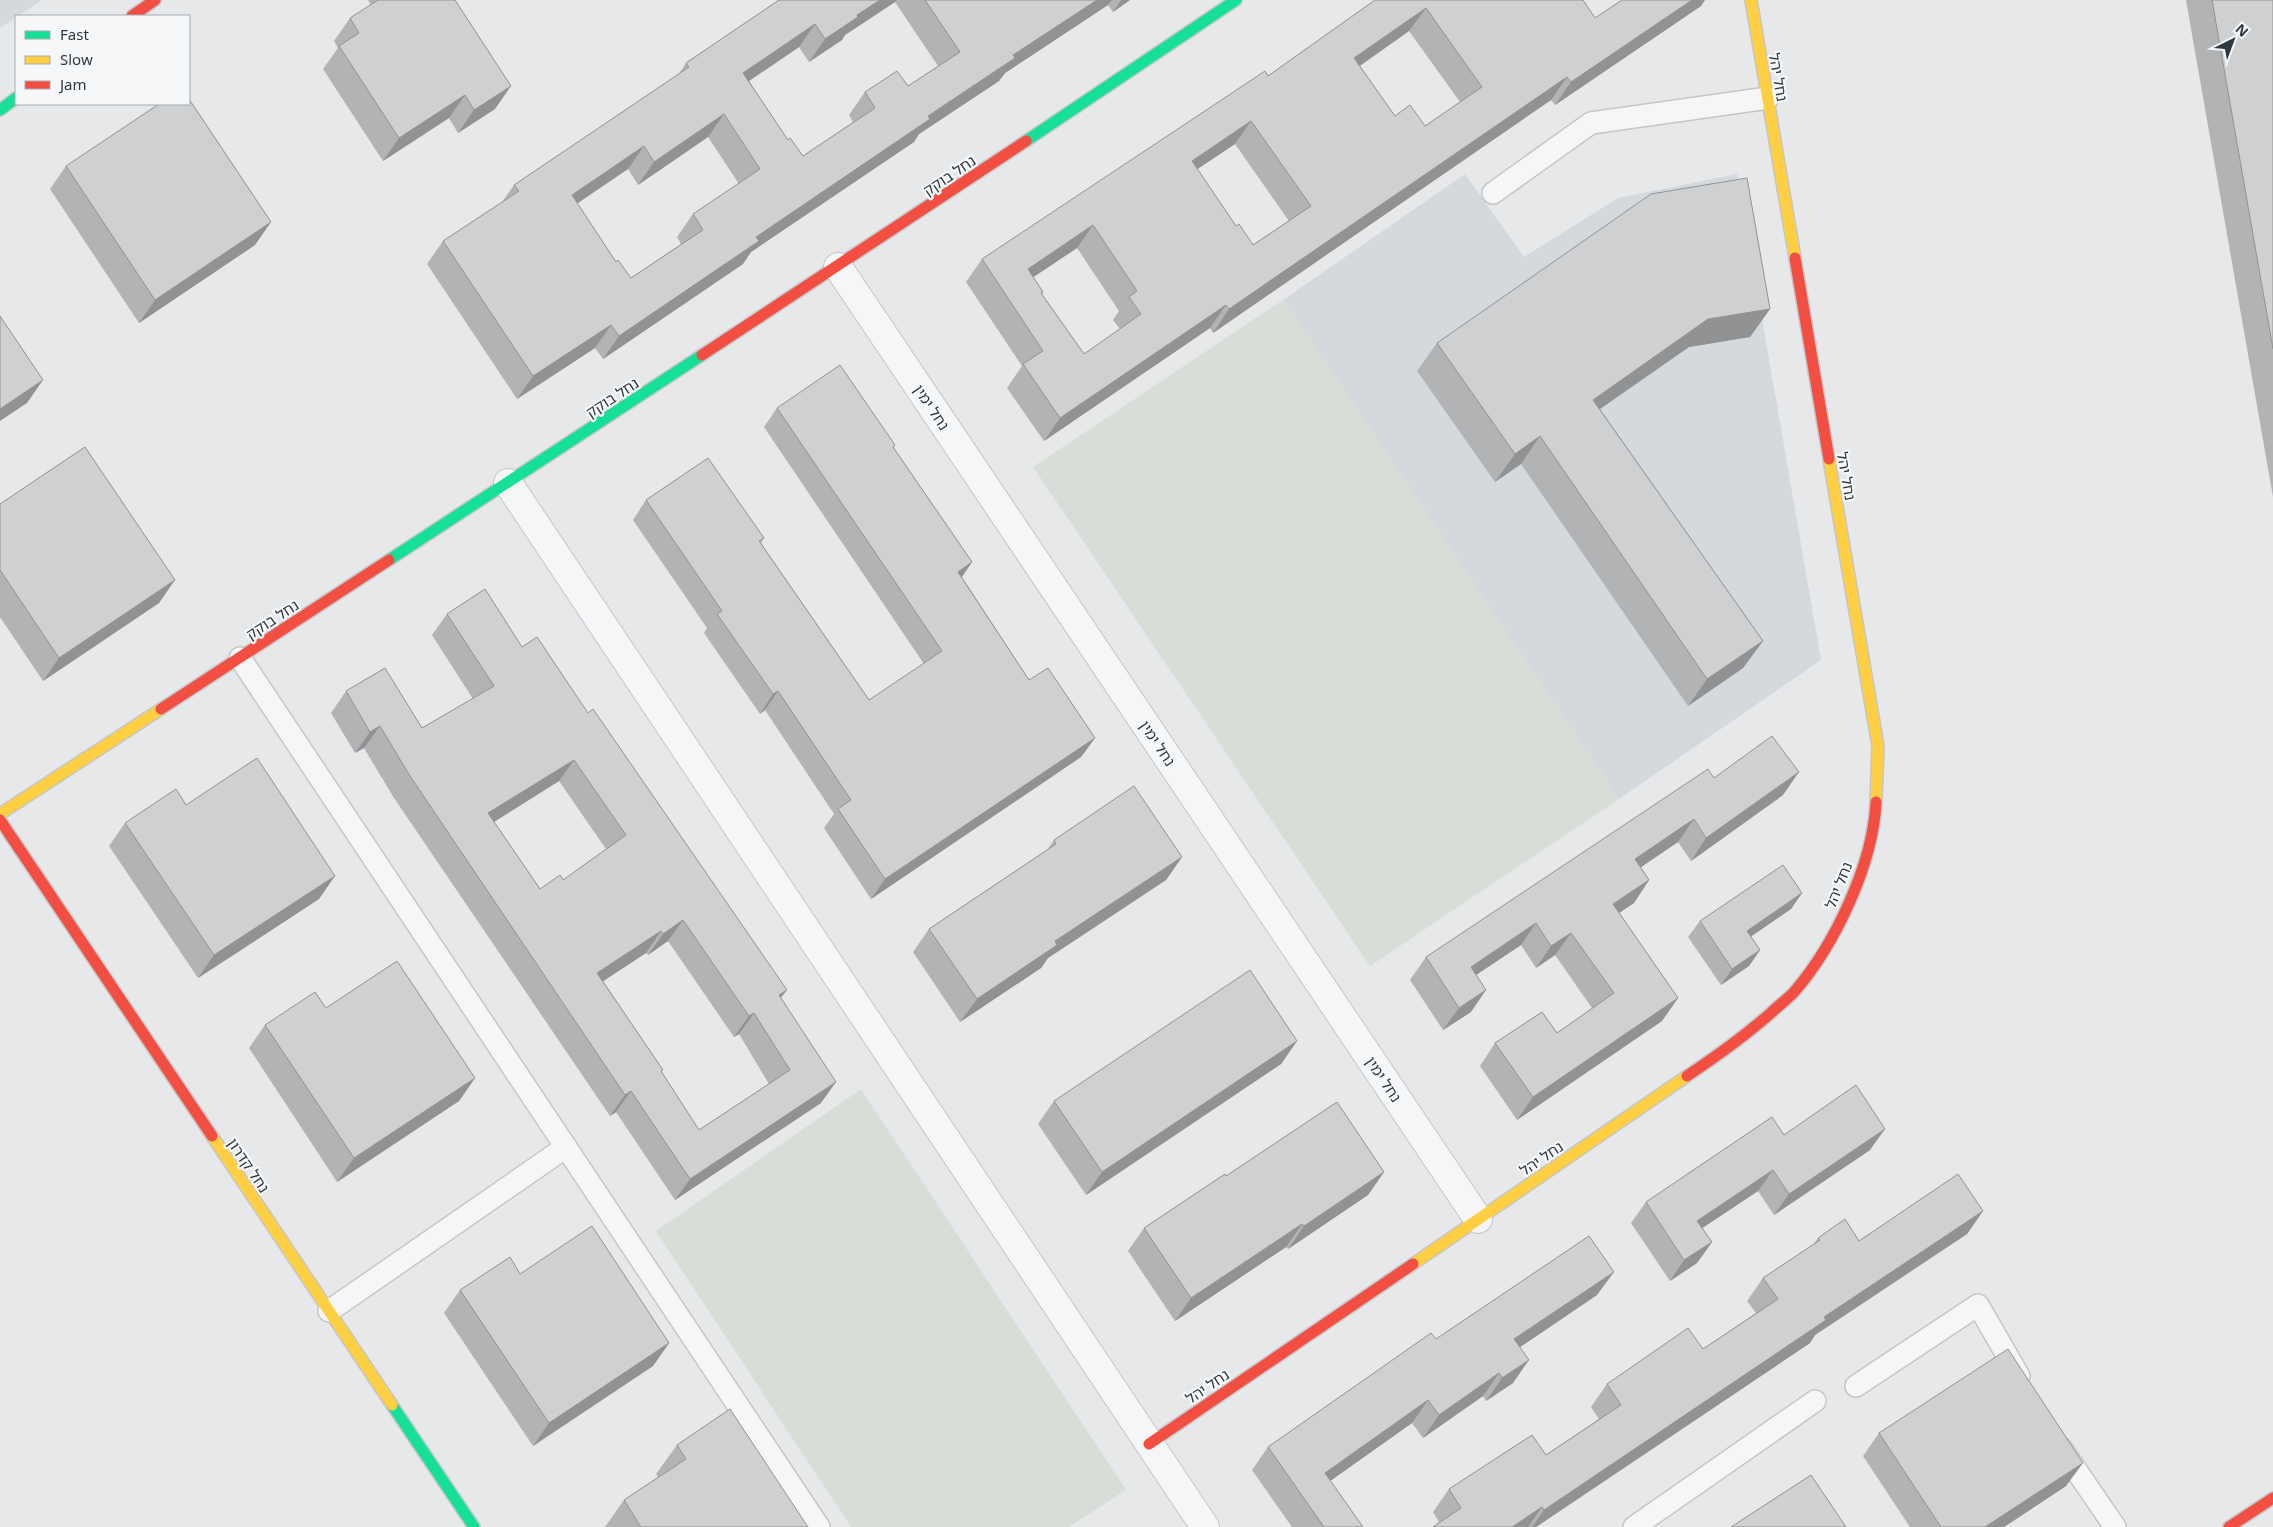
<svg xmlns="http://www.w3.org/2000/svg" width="2273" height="1527" viewBox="0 0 2273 1527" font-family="'Noto Sans','Noto Sans Hebrew',sans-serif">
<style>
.built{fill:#d5d8dd}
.green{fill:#d8ddd7}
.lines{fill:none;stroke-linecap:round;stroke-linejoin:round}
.lane-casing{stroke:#c4c6c8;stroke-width:24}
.street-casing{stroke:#c4c6c8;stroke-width:30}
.fast-casing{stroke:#c4c6c8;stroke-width:14}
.slow-casing{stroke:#c4c6c8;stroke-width:14}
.jam-casing{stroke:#c4c6c8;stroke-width:14}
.lane{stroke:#f5f6f7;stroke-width:21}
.street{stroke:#f5f6f7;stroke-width:28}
.fast{stroke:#16e098;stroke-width:11}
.slow{stroke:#ffcf43;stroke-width:11}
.jam{stroke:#f24e42;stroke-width:11}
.wall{fill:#b1b3b5;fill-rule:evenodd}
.shaded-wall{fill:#909293}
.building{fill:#ced0d2;stroke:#909293;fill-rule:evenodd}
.labels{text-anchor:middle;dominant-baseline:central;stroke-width:4.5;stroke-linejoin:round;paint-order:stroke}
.street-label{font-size:15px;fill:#2e3842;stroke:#f5f7f8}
</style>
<rect width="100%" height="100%" fill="#e6e8ea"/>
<g class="built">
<path d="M 0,0 L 42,0 L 0,28 Z"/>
<path d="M 1465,174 L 1524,257 L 1618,198 L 1737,174 L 1821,660 L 1619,799 L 1283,300 Z"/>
</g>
<g class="green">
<path d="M 1283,300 L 1619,799 L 1370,966 L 1033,467 Z"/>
<path d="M 861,1089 L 1126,1490 L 1069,1527 L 851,1527 L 656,1231 Z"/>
</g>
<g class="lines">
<defs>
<g id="lane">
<path d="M 1493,193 L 1591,123 L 1768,98"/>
<path d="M 240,658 L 819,1527"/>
<path d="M 329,1311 L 566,1147"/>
<path d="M 1856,1386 L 1978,1305 L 2019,1376"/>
<path d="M 2061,1448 L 2115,1527"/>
<path d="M 1634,1527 L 1815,1401"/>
</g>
<g id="street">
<path d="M 838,267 L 1478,1219"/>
<path d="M 508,483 L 1205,1527"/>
</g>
<g id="fast">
<path d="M 0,110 L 16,98"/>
<path d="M 1026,141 L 1236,0"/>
<path d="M 389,560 L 702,355"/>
<path d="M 392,1405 L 474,1527"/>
</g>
<g id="slow">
<path d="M 1751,0 L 1795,258"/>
<path d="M 1829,459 L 1878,746 L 1876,802"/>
<path d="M 0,814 L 161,709"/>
<path d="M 212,1136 L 392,1405"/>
<path d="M 1413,1264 L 1687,1076"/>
</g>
<g id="jam">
<path d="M 132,16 L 155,0"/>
<path d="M 1795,258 L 1829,459"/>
<path d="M 702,355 L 1026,141"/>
<path d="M 161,709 L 389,560"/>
<path d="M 0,820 L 212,1136"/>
<path d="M 1687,1076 C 1717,1056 1745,1036 1772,1012 C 1779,1005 1788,999 1795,991 C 1835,944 1873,865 1876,802"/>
<path d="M 1149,1444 L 1413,1264"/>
<path d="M 2229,1527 L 2273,1498"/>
</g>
</defs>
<use href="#lane" class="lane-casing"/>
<use href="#street" class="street-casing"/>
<use href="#fast" class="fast-casing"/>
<use href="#slow" class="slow-casing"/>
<use href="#jam" class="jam-casing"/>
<use href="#lane" class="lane"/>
<use href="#street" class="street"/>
<use href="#fast" class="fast"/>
<use href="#slow" class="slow"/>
<use href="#jam" class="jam"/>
</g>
<g class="wall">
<path d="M 368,0 L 455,0 L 495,109 L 458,133 L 449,118 L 383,161 L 323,69 L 338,48 L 334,41 L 350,18 L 371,5 Z"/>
<path d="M 779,0 L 1130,0 L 1113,12 L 1108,5 L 1005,73 L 999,81 L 919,134 L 914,142 L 751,252 L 743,264 L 603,359 L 595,348 L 517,399 L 427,264 L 443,241 L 502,202 L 514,185 L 678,75 L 686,63 ZM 895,2 L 938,66 L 908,86 L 865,92 L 849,115 L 853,122 L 803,156 L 788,140 L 749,81 L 799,47 L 809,62 L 842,40 L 845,35 ZM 708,137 L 739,184 L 693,214 L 677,237 L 681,244 L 631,278 L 616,262 L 577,203 L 628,169 L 638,185 Z"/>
<path d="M 1375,0 L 1595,18 L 1701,6 L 1555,105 L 1551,100 L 1213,333 L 1210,328 L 1044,441 L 1007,388 L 1022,366 L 966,282 L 982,259 L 1268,76 ZM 1409,31 L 1460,102 L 1425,126 L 1395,116 L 1360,66 ZM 1235,144 L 1289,221 L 1253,245 L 1236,226 L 1197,169 ZM 1077,248 L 1119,311 L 1113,320 L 1120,329 L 1084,354 L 1042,294 L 1043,292 L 1033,277 Z"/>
<path d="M 2186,0 L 2273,0 L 2273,497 Z"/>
<path d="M 66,166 L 255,245 L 139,323 L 50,189 Z"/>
<path d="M 1770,309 L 1750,337 L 1689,347 L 1600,409 L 1763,641 L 1743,668 L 1688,706 L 1521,464 L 1495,482 L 1417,371 L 1437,343 Z"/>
<path d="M 777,408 L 895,445 L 894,448 L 972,562 L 962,577 L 1029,680 L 1095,738 L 1081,757 L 871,899 L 824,828 L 834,814 L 765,710 L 760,714 L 704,633 L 707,628 L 633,520 L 646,500 L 764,538 L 761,543 L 869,700 L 924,664 L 764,427 Z"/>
<path d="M 0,504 L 159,603 L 43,681 L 0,617 Z"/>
<path d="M 447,614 L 522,647 L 588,713 L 781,998 L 821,1103 L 675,1200 L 616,1112 L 610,1116 L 394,798 L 364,748 L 355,753 L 331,713 L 346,691 L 422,728 L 473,699 L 432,635 ZM 559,781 L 606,849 L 563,880 L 540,889 L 494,822 ZM 668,941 L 734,1037 L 739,1034 L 769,1084 L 699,1130 L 661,1072 L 663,1070 L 603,981 L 646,953 L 648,955 Z"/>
<path d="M 1714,778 L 1783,795 L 1691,861 L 1678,842 L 1641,867 L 1649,880 L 1634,903 L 1619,913 L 1678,998 L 1662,1021 L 1517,1120 L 1480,1066 L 1495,1043 L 1557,1033 L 1592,1008 L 1555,955 L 1536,968 L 1521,945 L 1476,975 L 1471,1012 L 1443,1030 L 1410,980 L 1426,957 Z"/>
<path d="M 186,805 L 319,899 L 198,978 L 109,846 L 125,823 Z"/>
<path d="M 1054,840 L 1182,857 L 1166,880 L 1048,958 L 1041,968 L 960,1022 L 913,952 L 929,929 L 1047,850 Z"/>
<path d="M 1802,893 L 1791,909 L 1751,936 L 1760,950 L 1749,966 L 1721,985 L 1688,937 L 1700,921 Z"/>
<path d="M 265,1025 L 475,1078 L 459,1101 L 337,1182 L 249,1048 Z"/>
<path d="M 1297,1041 L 1281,1064 L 1086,1195 L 1038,1124 L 1054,1101 Z"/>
<path d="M 1784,1135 L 1870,1150 L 1774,1215 L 1758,1191 L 1702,1228 L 1712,1242 L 1697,1263 L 1670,1281 L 1631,1223 L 1646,1202 Z"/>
<path d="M 1384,1172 L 1368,1195 L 1288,1249 L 1286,1247 L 1175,1321 L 1128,1251 L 1144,1228 L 1226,1176 Z"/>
<path d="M 1983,1211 L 1967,1234 L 1815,1335 L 1810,1343 L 1536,1527 L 1433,1527 L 1439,1522 L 1433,1512 L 1449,1489 L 1546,1455 L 1599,1419 L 1591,1407 L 1607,1384 L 1703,1349 L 1756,1313 L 1747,1301 L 1763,1278 L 1813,1245 L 1818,1238 L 1859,1241 Z"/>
<path d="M 520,1274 L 669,1343 L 653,1366 L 533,1446 L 444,1313 L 460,1290 Z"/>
<path d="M 1597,1295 L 1520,1347 L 1513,1383 L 1486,1401 L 1483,1396 L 1423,1438 L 1412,1423 L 1330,1481 L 1363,1527 L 1292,1527 L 1252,1470 L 1268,1447 L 1436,1339 Z"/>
<path d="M 1879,1433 L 2066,1486 L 2004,1527 L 1910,1527 L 1863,1456 Z"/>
<path d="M 677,1445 L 808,1527 L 605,1527 L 624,1500 L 658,1477 L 656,1474 Z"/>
</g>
<g class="shaded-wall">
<path d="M 880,0 L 897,0 L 895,2 L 845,35 L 842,40 L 809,62 L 825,39 L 857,15 Z"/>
<path d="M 1097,0 L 1112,0 L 1108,5 L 1005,73 L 999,81 L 919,134 L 914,142 L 751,252 L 743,264 L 603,359 L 619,336 L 756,237 L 928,116 L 1013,55 Z"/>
<path d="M 1121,0 L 1130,0 L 1113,12 Z"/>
<path d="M 1692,0 L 1705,0 L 1701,6 L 1555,105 L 1571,82 Z"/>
<path d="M 1426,8 L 1409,31 L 1338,81 L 1354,58 Z"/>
<path d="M 815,24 L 799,47 L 727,96 L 743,73 Z"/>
<path d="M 1567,77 L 1551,100 L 1213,333 L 1229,309 Z"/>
<path d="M 511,86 L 495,109 L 458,133 L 474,110 Z"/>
<path d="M 465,95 L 449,118 L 383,161 L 399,138 Z"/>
<path d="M 724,114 L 708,137 L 638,185 L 654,162 Z"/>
<path d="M 1251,121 L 1235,144 L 1175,184 L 1192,161 Z"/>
<path d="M 644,146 L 628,169 L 556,218 L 572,195 Z"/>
<path d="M 271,222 L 255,245 L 139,323 L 155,300 Z"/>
<path d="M 1093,225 L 1077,248 L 1011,292 L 1028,269 Z"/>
<path d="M 1226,305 L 1210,328 L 1044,441 L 1060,418 Z"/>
<path d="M 1770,309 L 1750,337 L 1689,347 L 1574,427 L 1593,400 L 1708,319 Z"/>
<path d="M 611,325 L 595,348 L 517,399 L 533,376 Z"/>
<path d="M 43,380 L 27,403 L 0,421 L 0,409 Z"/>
<path d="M 1540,436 L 1521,464 L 1495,482 L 1515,454 Z"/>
<path d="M 972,562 L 959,581 L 958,572 Z"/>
<path d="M 175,580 L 159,603 L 43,681 L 59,658 Z"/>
<path d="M 1763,641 L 1743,668 L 1688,706 L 1707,679 Z"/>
<path d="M 778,691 L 765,710 L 760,714 L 773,694 Z"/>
<path d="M 380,726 L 364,748 L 355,753 L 370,732 Z"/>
<path d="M 1095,738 L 1081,757 L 871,899 L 885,879 Z"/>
<path d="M 574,760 L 559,781 L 473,835 L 488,813 Z"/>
<path d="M 1799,772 L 1783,795 L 1691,861 L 1706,838 Z"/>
<path d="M 1694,819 L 1678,842 L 1619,882 L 1635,859 Z"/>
<path d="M 1182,857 L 1166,880 L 1048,958 L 1041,968 L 960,1022 L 977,999 L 1055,941 Z"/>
<path d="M 335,876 L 319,899 L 198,978 L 214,955 Z"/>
<path d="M 1649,880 L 1634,903 L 1598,927 L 1613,904 Z"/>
<path d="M 1802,893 L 1791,909 L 1736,947 L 1747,931 Z"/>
<path d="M 683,920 L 668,941 L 648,955 L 663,934 Z"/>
<path d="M 1536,923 L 1521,945 L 1455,989 L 1471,967 Z"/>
<path d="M 661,931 L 646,953 L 582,995 L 597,973 Z"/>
<path d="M 1571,933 L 1555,955 L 1536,968 L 1551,946 Z"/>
<path d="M 1760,950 L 1749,966 L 1721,985 L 1732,969 Z"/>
<path d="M 787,990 L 771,1011 L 779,995 Z"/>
<path d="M 1486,990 L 1471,1012 L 1443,1030 L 1459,1008 Z"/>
<path d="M 1678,998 L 1662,1021 L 1517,1120 L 1533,1097 Z"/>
<path d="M 754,1013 L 739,1034 L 734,1037 L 749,1016 Z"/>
<path d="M 1297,1041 L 1281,1064 L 1086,1195 L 1102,1172 Z"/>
<path d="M 475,1078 L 459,1101 L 337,1182 L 354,1158 Z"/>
<path d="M 836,1082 L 821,1103 L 675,1200 L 690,1179 Z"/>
<path d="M 631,1091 L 616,1112 L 610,1116 L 625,1095 Z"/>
<path d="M 1885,1129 L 1870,1150 L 1774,1215 L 1789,1194 Z"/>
<path d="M 1773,1170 L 1758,1191 L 1683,1241 L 1697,1221 Z"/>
<path d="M 1384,1172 L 1368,1195 L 1288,1249 L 1304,1226 Z"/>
<path d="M 1983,1211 L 1967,1234 L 1815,1335 L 1810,1343 L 1536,1527 L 1532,1527 L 1544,1510 L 1824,1317 Z"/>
<path d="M 1302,1224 L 1286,1247 L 1175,1321 L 1191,1298 Z"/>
<path d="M 1712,1242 L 1697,1263 L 1670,1281 L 1684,1260 Z"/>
<path d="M 1614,1272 L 1597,1295 L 1498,1362 L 1514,1339 Z"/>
<path d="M 669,1343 L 653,1366 L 533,1446 L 549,1423 Z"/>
<path d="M 1529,1360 L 1513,1383 L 1486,1401 L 1502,1378 Z"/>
<path d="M 1499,1373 L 1483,1396 L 1423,1438 L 1439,1415 Z"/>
<path d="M 1428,1400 L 1412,1423 L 1309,1496 L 1325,1473 Z"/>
<path d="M 2083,1463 L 2066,1486 L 2004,1527 L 1985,1527 Z"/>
<path d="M 1542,1507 L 1528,1527 L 1512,1527 Z"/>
</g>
<g class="building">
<path d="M 378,0 L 455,0 L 511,86 L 474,110 L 465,95 L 399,138 L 339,46 L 359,33 L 350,18 Z"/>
<path d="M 779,0 L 880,0 L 857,15 L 858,17 L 825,39 L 815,24 L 743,73 L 788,140 L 790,138 L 803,156 L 875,108 L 865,92 L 897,71 L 908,86 L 960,52 L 925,0 L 1097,0 L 1013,55 L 1015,58 L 928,116 L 930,119 L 756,237 L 759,241 L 619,336 L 611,325 L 533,376 L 443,241 L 519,191 L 514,185 L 689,67 L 686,63 ZM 724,114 L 760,169 L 693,214 L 703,230 L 631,278 L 618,260 L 616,262 L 572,195 L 644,146 L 654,162 Z"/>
<path d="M 1375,0 L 1583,0 L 1595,18 L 1622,0 L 1692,0 L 1571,82 L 1567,77 L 1229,309 L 1226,305 L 1060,418 L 1023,364 L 1043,351 L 982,259 L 1265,71 L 1268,76 ZM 1426,8 L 1482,87 L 1425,126 L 1410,105 L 1395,116 L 1354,58 ZM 1251,121 L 1311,206 L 1253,245 L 1239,224 L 1236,226 L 1192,161 ZM 1093,225 L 1137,291 L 1129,297 L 1141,314 L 1084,354 L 1041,293 L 1043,292 L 1028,269 Z"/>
<path d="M 2212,0 L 2273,0 L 2273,349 Z"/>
<path d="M 189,99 L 271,222 L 155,300 L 66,166 L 159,104 L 189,104 Z"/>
<path d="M 1747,178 L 1770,309 L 1708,319 L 1593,400 L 1763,641 L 1707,679 L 1540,436 L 1515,454 L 1437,343 L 1651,194 Z"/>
<path d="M 0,316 L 43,380 L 0,409 Z"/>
<path d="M 840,365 L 895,445 L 893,447 L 972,562 L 958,572 L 1029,680 L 1048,668 L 1095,738 L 885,879 L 838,809 L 851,800 L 778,691 L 773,694 L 717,614 L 722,611 L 646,500 L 708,458 L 764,538 L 759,541 L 869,700 L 942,651 L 777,408 Z"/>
<path d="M 85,447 L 175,580 L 59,658 L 0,570 L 0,504 Z"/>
<path d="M 485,589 L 522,647 L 537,637 L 588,713 L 593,709 L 787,990 L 779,995 L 836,1082 L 690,1179 L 631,1091 L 625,1095 L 410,776 L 380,726 L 370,732 L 346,691 L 385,668 L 422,728 L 494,686 L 447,614 ZM 574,760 L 626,835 L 563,880 L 560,875 L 540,889 L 488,813 ZM 683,920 L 749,1016 L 754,1013 L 790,1070 L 699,1130 L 661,1071 L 663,1070 L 597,973 L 661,931 L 663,934 Z"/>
<path d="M 1772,736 L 1799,772 L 1706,838 L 1694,819 L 1635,859 L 1649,880 L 1613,904 L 1678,998 L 1533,1097 L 1495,1043 L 1542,1012 L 1557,1033 L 1614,993 L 1571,933 L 1551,946 L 1536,923 L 1471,967 L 1486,990 L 1459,1008 L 1426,957 L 1708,769 L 1714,778 Z"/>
<path d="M 257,758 L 335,876 L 214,955 L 125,823 L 176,789 L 186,805 Z"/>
<path d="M 1134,786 L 1182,857 L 1055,941 L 1057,945 L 977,999 L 929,929 L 1056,844 L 1054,840 Z"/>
<path d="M 1783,865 L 1802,893 L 1747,931 L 1760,950 L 1732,969 L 1700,921 Z"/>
<path d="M 397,961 L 475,1078 L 354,1158 L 265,1025 L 315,992 L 326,1008 Z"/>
<path d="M 1250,970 L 1297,1041 L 1102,1172 L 1054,1101 Z"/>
<path d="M 1856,1085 L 1885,1129 L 1789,1194 L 1773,1170 L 1697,1221 L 1712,1242 L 1684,1260 L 1646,1202 L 1772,1117 L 1784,1135 Z"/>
<path d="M 1337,1102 L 1384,1172 L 1304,1226 L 1302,1224 L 1191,1298 L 1144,1228 L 1225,1174 L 1226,1176 Z"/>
<path d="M 1958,1174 L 1983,1211 L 1824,1317 L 1826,1320 L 1544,1510 L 1542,1507 L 1512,1527 L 1433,1527 L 1461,1508 L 1449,1489 L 1532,1435 L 1546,1455 L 1621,1405 L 1607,1384 L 1688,1328 L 1703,1349 L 1778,1299 L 1763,1278 L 1820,1240 L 1818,1238 L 1845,1219 L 1859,1241 Z"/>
<path d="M 592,1226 L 669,1343 L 549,1423 L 460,1290 L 510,1257 L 520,1274 Z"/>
<path d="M 1589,1236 L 1614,1272 L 1514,1339 L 1529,1360 L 1502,1378 L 1499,1373 L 1439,1415 L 1428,1400 L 1325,1473 L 1363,1527 L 1324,1527 L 1268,1447 L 1431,1333 L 1436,1339 Z"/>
<path d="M 2008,1349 L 2083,1463 L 1985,1527 L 1941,1527 L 1879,1433 Z"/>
<path d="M 730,1409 L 808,1527 L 641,1527 L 624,1500 L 686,1459 L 677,1445 Z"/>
<path d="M 1811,1475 L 1846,1527 L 1731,1527 Z"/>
</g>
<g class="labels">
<g class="street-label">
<text transform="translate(1779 77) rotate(80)">נחל יהל</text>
<text transform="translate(949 175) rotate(-34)">נחל בוקק</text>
<text transform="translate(612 397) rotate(-33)">נחל בוקק</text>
<text transform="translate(932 407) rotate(56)">נחל ימין</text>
<text transform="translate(1847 476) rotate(80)">נחל יהל</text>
<text transform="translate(272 619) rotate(-33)">נחל בוקק</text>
<text transform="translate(1158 743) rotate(56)">נחל ימין</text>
<text transform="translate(1838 885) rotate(-68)">נחל יהל</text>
<text transform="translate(1384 1079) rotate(56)">נחל ימין</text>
<text transform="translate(1541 1158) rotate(-34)">נחל יהל</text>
<text transform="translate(249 1165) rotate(56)">נחל קדרון</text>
<text transform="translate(1207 1386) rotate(-34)">נחל יהל</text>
</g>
</g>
<rect x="15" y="15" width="175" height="90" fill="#f5f7f8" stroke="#a5abaf"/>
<rect x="25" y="31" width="25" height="8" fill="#16e098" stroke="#a5abaf"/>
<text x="60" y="40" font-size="15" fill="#2e3842">Fast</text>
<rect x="25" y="56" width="25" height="8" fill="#ffcf43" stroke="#a5abaf"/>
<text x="60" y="65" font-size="15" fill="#2e3842">Slow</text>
<rect x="25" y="81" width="25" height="8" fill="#f24e42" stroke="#a5abaf"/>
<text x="60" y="90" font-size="15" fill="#2e3842">Jam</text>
<g transform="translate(2233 40) rotate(42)" stroke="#f5f7f8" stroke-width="4" paint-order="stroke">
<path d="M0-4L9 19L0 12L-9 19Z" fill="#2e3842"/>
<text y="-8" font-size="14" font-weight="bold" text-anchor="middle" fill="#2e3842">N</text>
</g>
</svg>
